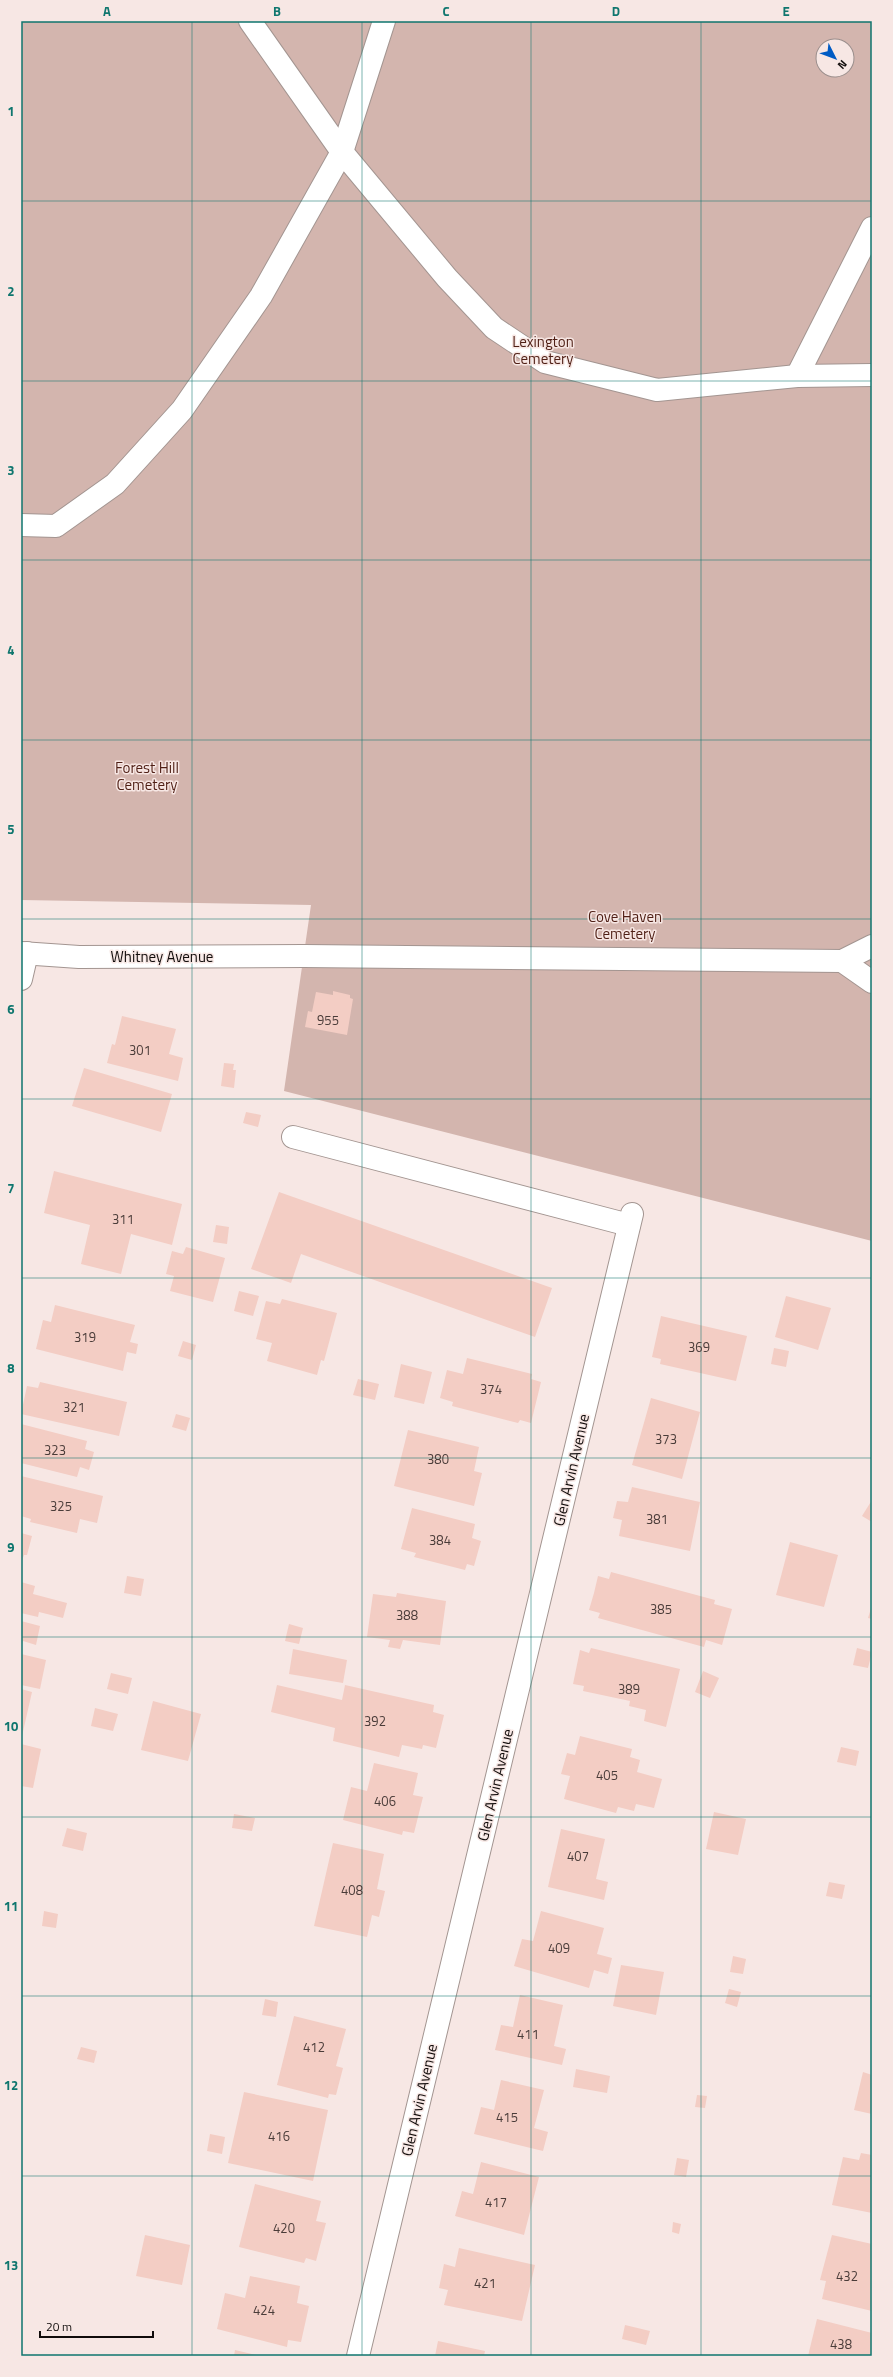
<svg xmlns="http://www.w3.org/2000/svg" width="893" height="2377" viewBox="0 0 893 2377" font-family="'Titillium Web',sans-serif">
<style>
.green{fill:#d3b5ae;fill-rule:evenodd}
.building{fill:#f3cdc4}
.lines{fill:none;stroke-linecap:round;stroke-linejoin:round}
.minor-casing{stroke:#a39591;stroke-width:24}
.minor{stroke:#fff;stroke-width:22}
.grid{fill:none;stroke:#0f766e;stroke-width:1;stroke-opacity:0.55}
.labels{text-anchor:middle;dominant-baseline:central;stroke-width:3;stroke-linejoin:round;paint-order:stroke}
.number-label{font-size:13px;fill:#4a3c39}
.park-label{font-size:15px;fill:#4f1f15;stroke:#f7e7e4}
.street-label{font-size:15px;fill:#110c0b;stroke:#f7e7e4}
.neatline{fill:none;stroke:#0f766e;stroke-width:1.5}
.grid-label{font-size:13px;text-anchor:middle;font-weight:bold;fill:#0f766e}
</style>
<rect width="100%" height="100%" fill="#f7e7e4"/>
<path class="green" d="M 21,21 L 872,21 L 872,1241 L 284,1091 L 311,905 L 21,900 ZM 823,46 L 847,46 L 847,70 L 823,70 Z"/>
<g class="building">
<path d="M 333,991 L 350,995 L 350,998 L 353,999 L 347,1035 L 305,1027 L 308,1011 L 312,1012 L 316,992 L 333,995 Z"/>
<path d="M 122,1016 L 176,1029 L 169,1054 L 183,1058 L 178,1081 L 107,1063 L 112,1044 L 115,1045 Z"/>
<path d="M 224,1063 L 234,1064 L 233,1070 L 236,1070 L 234,1088 L 221,1086 Z"/>
<path d="M 84,1068 L 172,1094 L 161,1132 L 72,1106 Z"/>
<path d="M 246,1112 L 261,1115 L 258,1127 L 243,1123 Z"/>
<path d="M 54,1171 L 182,1204 L 172,1245 L 131,1234 L 121,1274 L 81,1264 L 90,1225 L 44,1213 Z"/>
<path d="M 279,1192 L 552,1288 L 535,1337 L 301,1254 L 291,1283 L 251,1269 Z"/>
<path d="M 216,1225 L 229,1227 L 227,1244 L 213,1242 Z"/>
<path d="M 186,1247 L 225,1258 L 213,1302 L 170,1291 L 174,1276 L 166,1274 L 172,1251 L 183,1254 Z"/>
<path d="M 239,1291 L 259,1296 L 253,1316 L 234,1311 Z"/>
<path d="M 786,1296 L 831,1308 L 818,1350 L 775,1337 Z"/>
<path d="M 282,1299 L 337,1313 L 324,1361 L 321,1360 L 317,1375 L 267,1361 L 272,1343 L 256,1339 L 266,1301 L 280,1304 Z"/>
<path d="M 55,1305 L 135,1325 L 130,1342 L 138,1344 L 136,1354 L 127,1352 L 123,1371 L 36,1349 L 43,1320 L 51,1322 Z"/>
<path d="M 661,1316 L 747,1336 L 736,1381 L 660,1364 L 661,1359 L 652,1357 Z"/>
<path d="M 183,1341 L 196,1345 L 192,1360 L 178,1356 Z"/>
<path d="M 774,1348 L 789,1351 L 786,1367 L 771,1364 Z"/>
<path d="M 467,1358 L 532,1374 L 531,1379 L 541,1382 L 531,1423 L 520,1420 L 518,1423 L 452,1406 L 453,1402 L 440,1398 L 447,1370 L 463,1374 Z"/>
<path d="M 401,1364 L 432,1372 L 424,1404 L 394,1397 Z"/>
<path d="M 358,1379 L 379,1384 L 375,1400 L 353,1395 Z"/>
<path d="M 40,1382 L 127,1402 L 119,1436 L 21,1414 L 27,1386 L 38,1388 Z"/>
<path d="M 651,1398 L 700,1412 L 682,1479 L 632,1465 Z"/>
<path d="M 176,1414 L 190,1418 L 186,1431 L 172,1427 Z"/>
<path d="M 21,1424 L 87,1441 L 85,1449 L 94,1452 L 89,1470 L 80,1467 L 77,1477 L 21,1463 Z"/>
<path d="M 408,1430 L 479,1447 L 474,1471 L 482,1473 L 474,1506 L 394,1486 Z"/>
<path d="M 21,1476 L 103,1496 L 97,1523 L 80,1519 L 77,1533 L 30,1522 L 31,1519 L 21,1516 Z"/>
<path d="M 632,1487 L 700,1502 L 690,1551 L 619,1536 L 622,1520 L 613,1518 L 617,1501 L 628,1502 Z"/>
<path d="M 872,1500 L 872,1522 L 862,1516 Z"/>
<path d="M 412,1508 L 475,1524 L 472,1538 L 481,1541 L 474,1566 L 467,1564 L 465,1570 L 414,1557 L 416,1553 L 401,1549 Z"/>
<path d="M 21,1533 L 32,1536 L 27,1555 L 24,1555 L 21,1563 Z"/>
<path d="M 790,1542 L 838,1555 L 824,1607 L 776,1595 Z"/>
<path d="M 611,1572 L 715,1600 L 714,1604 L 732,1609 L 722,1645 L 706,1640 L 704,1647 L 598,1618 L 600,1613 L 589,1610 L 594,1593 L 598,1576 L 609,1579 Z"/>
<path d="M 127,1576 L 144,1579 L 141,1596 L 124,1593 Z"/>
<path d="M 21,1582 L 35,1586 L 33,1594 L 67,1603 L 63,1618 L 39,1612 L 38,1617 L 21,1613 Z"/>
<path d="M 397,1593 L 446,1601 L 440,1645 L 403,1640 L 400,1649 L 388,1647 L 390,1640 L 367,1637 L 373,1594 L 396,1597 Z"/>
<path d="M 872,1605 L 872,1619 L 868,1618 Z"/>
<path d="M 21,1621 L 40,1626 L 36,1645 L 23,1641 L 21,1646 Z"/>
<path d="M 289,1624 L 303,1628 L 299,1644 L 285,1641 Z"/>
<path d="M 591,1648 L 680,1669 L 666,1727 L 644,1721 L 646,1710 L 629,1706 L 630,1701 L 583,1691 L 584,1686 L 573,1684 L 580,1650 L 589,1653 Z"/>
<path d="M 857,1648 L 872,1652 L 868,1668 L 853,1665 Z"/>
<path d="M 293,1649 L 347,1660 L 343,1683 L 289,1674 Z"/>
<path d="M 21,1654 L 46,1660 L 40,1689 L 21,1685 Z"/>
<path d="M 703,1671 L 719,1678 L 710,1698 L 695,1692 Z"/>
<path d="M 111,1673 L 132,1678 L 128,1694 L 107,1689 Z"/>
<path d="M 277,1685 L 342,1700 L 345,1685 L 434,1705 L 433,1712 L 444,1715 L 436,1748 L 423,1745 L 422,1749 L 402,1745 L 399,1757 L 333,1741 L 335,1728 L 271,1712 Z"/>
<path d="M 21,1689 L 32,1692 L 22,1736 L 21,1736 Z"/>
<path d="M 153,1701 L 201,1714 L 188,1761 L 141,1750 Z"/>
<path d="M 95,1708 L 118,1714 L 113,1731 L 91,1726 Z"/>
<path d="M 580,1736 L 632,1749 L 630,1757 L 640,1760 L 637,1772 L 662,1779 L 654,1808 L 636,1804 L 634,1811 L 618,1807 L 616,1813 L 564,1799 L 570,1776 L 561,1774 L 567,1753 L 575,1755 Z"/>
<path d="M 21,1744 L 41,1749 L 33,1788 L 21,1786 Z"/>
<path d="M 841,1747 L 859,1751 L 856,1766 L 837,1762 Z"/>
<path d="M 374,1763 L 418,1773 L 413,1795 L 423,1797 L 414,1833 L 403,1831 L 402,1835 L 343,1820 L 351,1787 L 367,1791 Z"/>
<path d="M 714,1812 L 746,1819 L 738,1855 L 706,1849 Z"/>
<path d="M 234,1814 L 255,1818 L 252,1831 L 232,1828 Z"/>
<path d="M 67,1828 L 87,1833 L 83,1851 L 62,1846 Z"/>
<path d="M 561,1829 L 605,1839 L 596,1879 L 608,1882 L 604,1900 L 548,1887 Z"/>
<path d="M 333,1843 L 384,1854 L 377,1889 L 385,1891 L 379,1917 L 372,1915 L 367,1937 L 314,1926 Z"/>
<path d="M 829,1882 L 845,1885 L 842,1899 L 826,1896 Z"/>
<path d="M 44,1911 L 58,1914 L 56,1928 L 42,1926 Z"/>
<path d="M 541,1911 L 604,1928 L 597,1954 L 612,1958 L 608,1974 L 594,1970 L 589,1988 L 514,1966 L 522,1939 L 533,1941 Z"/>
<path d="M 733,1956 L 746,1959 L 743,1974 L 730,1972 Z"/>
<path d="M 621,1965 L 664,1972 L 656,2015 L 613,2006 Z"/>
<path d="M 729,1989 L 741,1992 L 737,2007 L 725,2003 Z"/>
<path d="M 520,1995 L 563,2005 L 554,2046 L 566,2049 L 562,2065 L 495,2050 L 501,2025 L 513,2027 Z"/>
<path d="M 265,1999 L 278,2002 L 276,2017 L 262,2015 Z"/>
<path d="M 294,2016 L 346,2029 L 336,2066 L 343,2068 L 336,2095 L 329,2094 L 328,2098 L 277,2085 Z"/>
<path d="M 81,2047 L 97,2051 L 94,2063 L 77,2059 Z"/>
<path d="M 576,2069 L 610,2076 L 607,2093 L 573,2087 Z"/>
<path d="M 863,2072 L 872,2075 L 872,2114 L 854,2110 Z"/>
<path d="M 501,2080 L 544,2090 L 534,2128 L 548,2132 L 543,2151 L 474,2134 L 481,2107 L 494,2110 Z"/>
<path d="M 244,2092 L 328,2110 L 313,2181 L 228,2163 Z"/>
<path d="M 697,2095 L 707,2096 L 705,2108 L 695,2107 Z"/>
<path d="M 210,2134 L 225,2137 L 222,2154 L 207,2151 Z"/>
<path d="M 861,2153 L 872,2155 L 872,2213 L 832,2205 L 843,2157 L 859,2160 Z"/>
<path d="M 677,2158 L 689,2160 L 686,2177 L 674,2175 Z"/>
<path d="M 481,2162 L 539,2177 L 524,2235 L 455,2216 L 462,2191 L 473,2194 Z"/>
<path d="M 255,2184 L 321,2201 L 316,2221 L 326,2223 L 316,2261 L 306,2258 L 304,2263 L 239,2247 Z"/>
<path d="M 673,2222 L 681,2224 L 679,2234 L 672,2232 Z"/>
<path d="M 145,2235 L 190,2245 L 182,2285 L 136,2276 Z"/>
<path d="M 832,2235 L 872,2244 L 872,2311 L 822,2299 L 826,2281 L 820,2280 Z"/>
<path d="M 459,2248 L 535,2265 L 522,2321 L 444,2305 L 448,2290 L 439,2288 L 444,2264 L 455,2267 Z"/>
<path d="M 250,2276 L 300,2286 L 297,2303 L 309,2306 L 301,2342 L 288,2340 L 287,2347 L 217,2329 L 225,2293 L 245,2298 Z"/>
<path d="M 817,2319 L 872,2333 L 872,2356 L 808,2356 Z"/>
<path d="M 625,2325 L 650,2331 L 646,2345 L 622,2339 Z"/>
<path d="M 438,2341 L 485,2351 L 484,2356 L 435,2356 Z"/>
<path d="M 235,2350 L 256,2355 L 255,2356 L 234,2356 Z"/>
</g>
<g class="lines">
<defs>
<g id="minor">
<path d="M 250,21 L 342,152 L 447,278 L 494,328 L 545,362 L 657,390 L 797,376 L 872,375"/>
<path d="M 797,376 L 872,228"/>
<path d="M 21,525 L 56,526 L 115,484 L 182,410 L 261,296 L 342,152 L 384,21"/>
<path d="M 21,953 L 79,957 L 304,956 L 842,961 L 872,982"/>
<path d="M 842,961 L 872,946"/>
<path d="M 21,979 L 27,953"/>
<path d="M 293,1137 L 629,1225"/>
<path d="M 358,2356 L 632,1214"/>
</g>
</defs>
<use href="#minor" class="minor-casing"/>
<use href="#minor" class="minor"/>
</g>
<path class="grid" d="M 192,21 L 192,2356M 362,21 L 362,2356M 531,21 L 531,2356M 701,21 L 701,2356M 21,201 L 872,201M 21,381 L 872,381M 21,560 L 872,560M 21,740 L 872,740M 21,919 L 872,919M 21,1099 L 872,1099M 21,1278 L 872,1278M 21,1458 L 872,1458M 21,1637 L 872,1637M 21,1817 L 872,1817M 21,1996 L 872,1996M 21,2176 L 872,2176"/>
<g class="labels">
<g class="number-label">
<text x="328" y="1020">955</text>
<text x="140" y="1050">301</text>
<text x="123" y="1219">311</text>
<text x="85" y="1337">319</text>
<text x="699" y="1347">369</text>
<text x="491" y="1389">374</text>
<text x="74" y="1407">321</text>
<text x="666" y="1439">373</text>
<text x="55" y="1450">323</text>
<text x="438" y="1459">380</text>
<text x="61" y="1506">325</text>
<text x="657" y="1519">381</text>
<text x="440" y="1540">384</text>
<text x="661" y="1609">385</text>
<text x="407" y="1615">388</text>
<text x="629" y="1689">389</text>
<text x="375" y="1721">392</text>
<text x="607" y="1775">405</text>
<text x="385" y="1801">406</text>
<text x="578" y="1856">407</text>
<text x="352" y="1890">408</text>
<text x="559" y="1948">409</text>
<text x="528" y="2034">411</text>
<text x="314" y="2047">412</text>
<text x="507" y="2117">415</text>
<text x="279" y="2136">416</text>
<text x="496" y="2202">417</text>
<text x="284" y="2228">420</text>
<text x="847" y="2276">432</text>
<text x="485" y="2283">421</text>
<text x="264" y="2310">424</text>
<text x="841" y="2344">438</text>
</g>
<g class="park-label">
<text x="543" y="341">Lexington<tspan x="543" dy="17">Cemetery</tspan></text>
<text x="147" y="767">Forest Hill<tspan x="147" dy="17">Cemetery</tspan></text>
<text x="625" y="916">Cove Haven<tspan x="625" dy="17">Cemetery</tspan></text>
</g>
<g class="street-label">
<text x="162" y="956">Whitney Avenue</text>
<text transform="translate(571 1470) rotate(-77)">Glen Arvin Avenue</text>
<text transform="translate(495 1785) rotate(-77)">Glen Arvin Avenue</text>
<text transform="translate(419 2100) rotate(-77)">Glen Arvin Avenue</text>
</g>
</g>
<rect width="893" height="2377" fill="none" stroke="#f7e7e4" stroke-width="44"/>
<g transform="translate(835 58) rotate(132)"><circle r="19" fill="#f7e7e4" stroke="#9b8f8d"/>
<path d="M0-3L7 15L0 10L-7 15Z" fill="#005bc4"/>
<text y="-6" font-size="11" font-weight="bold" text-anchor="middle" fill="#110c0b">N</text>
</g>
<path d="M40 2331v6h113v-6" fill="none" stroke="#110c0b" stroke-width="2"/>
<text x="46" y="2331" font-size="12" fill="#110c0b" stroke="#f7e7e4" stroke-width="3" paint-order="stroke">20 m</text>
<rect x="22" y="22" width="849" height="2333" class="neatline"/>
<g class="grid-label">
<text x="107" y="16">A</text>
<text x="277" y="16">B</text>
<text x="446" y="16">C</text>
<text x="616" y="16">D</text>
<text x="786" y="16">E</text>
<text x="11" y="116">1</text>
<text x="11" y="296">2</text>
<text x="11" y="475">3</text>
<text x="11" y="655">4</text>
<text x="11" y="834">5</text>
<text x="11" y="1014">6</text>
<text x="11" y="1193">7</text>
<text x="11" y="1373">8</text>
<text x="11" y="1552">9</text>
<text x="11" y="1731">10</text>
<text x="11" y="1911">11</text>
<text x="11" y="2090">12</text>
<text x="11" y="2270">13</text>
</g>
</svg>
